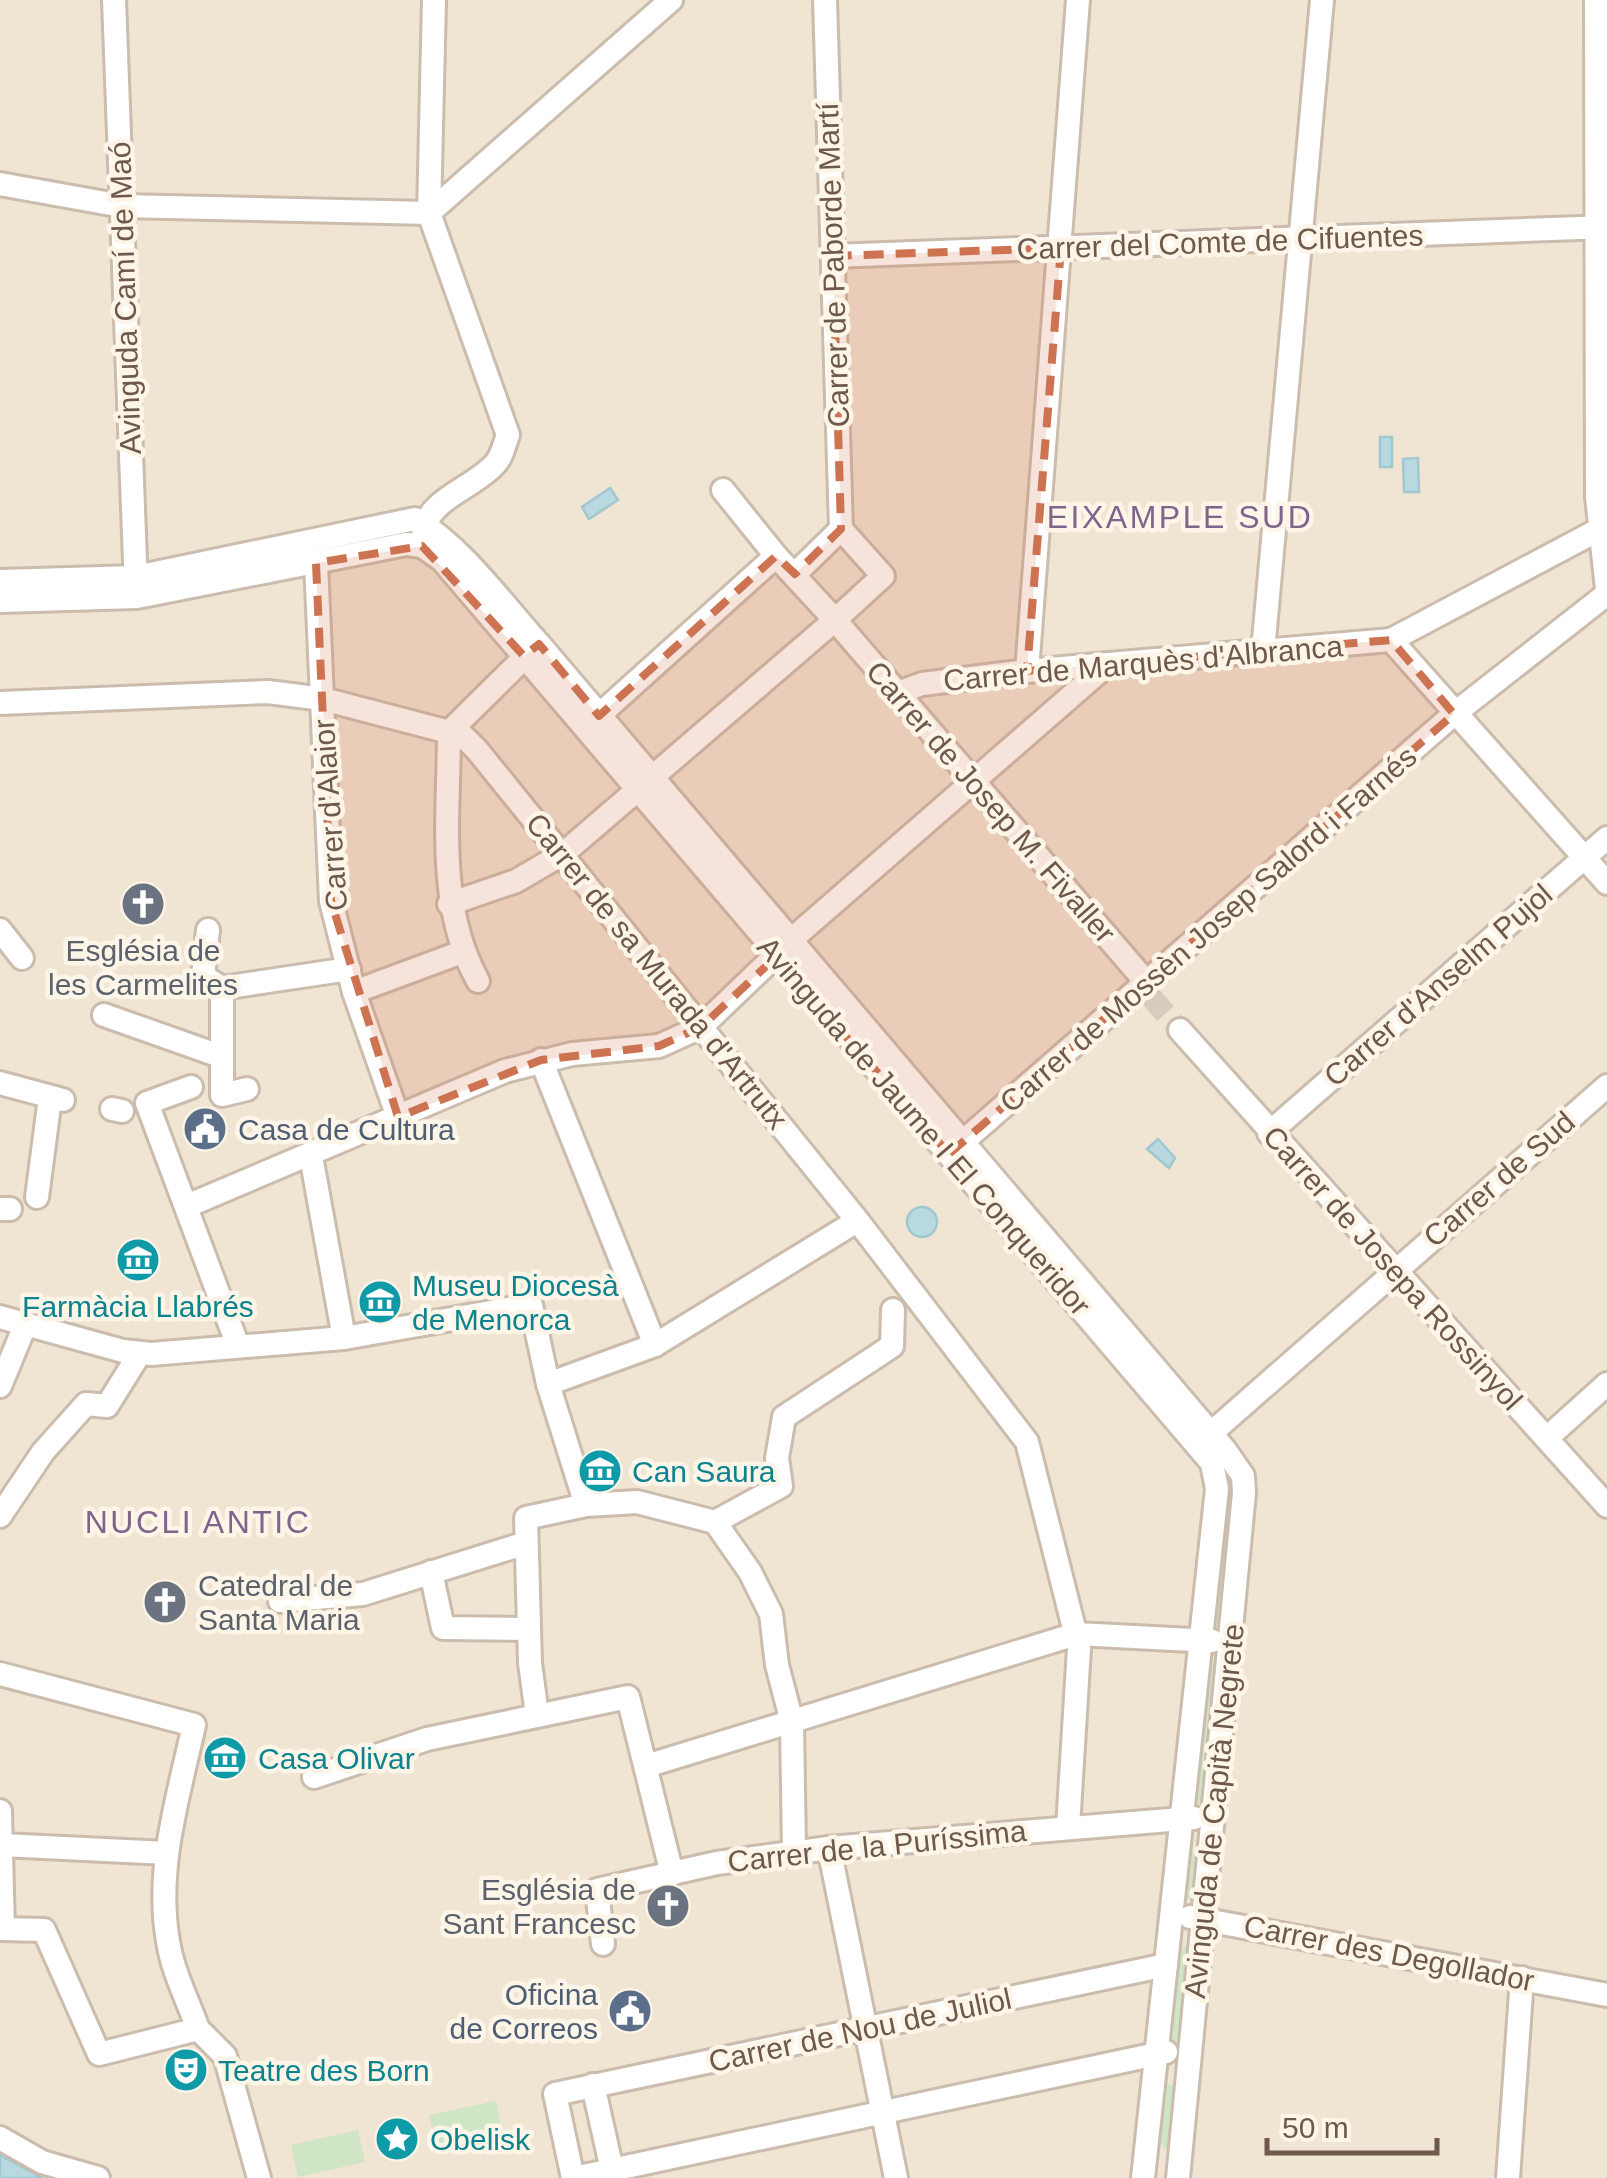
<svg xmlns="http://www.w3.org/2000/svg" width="1607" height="2178" viewBox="0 0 1607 2178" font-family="Helvetica,sans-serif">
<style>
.residential{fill:#f0e4d2}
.green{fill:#cfe5c3}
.water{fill:#b9d9e1;stroke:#a1c8d1;stroke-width:2.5}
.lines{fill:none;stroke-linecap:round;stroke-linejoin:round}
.minor-tunnel{stroke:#d6cbbd;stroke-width:22;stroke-dasharray:22 11;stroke-linecap:butt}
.minor-casing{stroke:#cbbcad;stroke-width:28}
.minor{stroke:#fff;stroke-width:22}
.marked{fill:#cd7352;fill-opacity:0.2;stroke:#cd7352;stroke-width:8;stroke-dasharray:20 12;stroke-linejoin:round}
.labels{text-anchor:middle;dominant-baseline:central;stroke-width:9;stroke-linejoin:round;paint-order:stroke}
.street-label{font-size:30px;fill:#6e594c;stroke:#fdf6e8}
.worship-label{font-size:30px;fill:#5b616d;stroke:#fdf6e8}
.service-label{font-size:30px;fill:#4e5e75;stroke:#fdf6e8;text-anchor:start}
.culture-label{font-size:30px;fill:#0d838f;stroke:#fdf6e8;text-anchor:start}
.neighbourhood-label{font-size:32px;letter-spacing:2.5px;fill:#7f648b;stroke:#fdf6e8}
</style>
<rect width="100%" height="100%" fill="#f9f1e3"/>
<path class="residential" d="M 0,0 L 1607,0 L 1607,2178 L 43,2178 L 0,2151 Z"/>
<g class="green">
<path d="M 1222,1496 L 1236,1497 L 1221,1625 L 1216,1626 L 1211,1624 Z"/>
<path d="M 1206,1663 L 1220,1664 L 1205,1802 L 1199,1804 L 1194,1801 Z"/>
<path d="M 1188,1849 L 1202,1851 L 1195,1898 L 1190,1900 L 1184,1897 Z"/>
<path d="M 1184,1946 L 1190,1948 L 1180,2045 L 1175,2046 L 1169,2039 L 1177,1953 Z"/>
<path d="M 1165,2084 L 1178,2085 L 1170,2148 L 1165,2148 L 1159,2142 Z"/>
<path d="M 496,2101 L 502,2134 L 436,2148 L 429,2115 Z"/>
<path d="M 408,2122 L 414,2151 L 386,2157 L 380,2129 Z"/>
<path d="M 358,2130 L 365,2162 L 298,2177 L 291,2145 Z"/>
</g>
<g class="water">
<rect x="1380" y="437" width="12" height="30"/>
<path d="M 1418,458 L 1419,492 L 1404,492 L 1403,459 Z"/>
<path d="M 610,488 L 618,500 L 589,519 L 582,507 Z"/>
<path d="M 1158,1139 L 1175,1158 L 1169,1168 L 1147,1149 Z"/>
<circle cx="922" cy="1222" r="15"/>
<path d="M 0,2155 L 43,2178 L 0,2178 Z"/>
</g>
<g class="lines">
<path class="minor-tunnel" d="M 1151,997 L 1180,1030"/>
<defs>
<g id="minor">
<path d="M 114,0 L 136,588"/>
<path d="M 825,0 L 841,529"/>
<path d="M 1596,0 L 1597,497 L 1607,589"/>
<path d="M 0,184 L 122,206 L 429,213"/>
<path d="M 429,213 L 671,0"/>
<path d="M 833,256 L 1607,227"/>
<path d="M 723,490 L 776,556"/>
<path d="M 1600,529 L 1391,640 L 1607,883"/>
<path d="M 423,536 C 425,499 473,489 495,464 C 502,457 504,445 508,435 L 429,213 L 434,0"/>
<path d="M 316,563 L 331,901 L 354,992 L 398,1117"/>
<path d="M 0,581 L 136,577 L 415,519 C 464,549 501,602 539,644 L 1225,1450 L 1243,1476 L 1244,1493 L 1178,2178"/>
<path d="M 0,601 L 137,597 L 406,544 L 422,546 L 442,560 L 1212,1463 L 1217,1489 L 1143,2178"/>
<path d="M 1263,651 L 1322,0"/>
<path d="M 1027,671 L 1078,0"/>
<path d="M 898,693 L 922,684 L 1027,671 L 1391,640"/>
<path d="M 0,703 L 268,692 L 323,699 L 449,732 L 463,736 L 477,750 L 857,1220 L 1027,1442 L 1079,1648 L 1068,1827"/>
<path d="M 602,720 L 606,709 L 776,556 L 835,620 L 883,576 L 841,529 L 795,574"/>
<path d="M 449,904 L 516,881 L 564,853 L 835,620 L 1147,983"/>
<path d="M 0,930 L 22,958"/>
<path d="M 208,930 L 203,976 L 222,988 L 349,969"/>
<path d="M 478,981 C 436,905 449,816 449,732 L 535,647"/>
<path d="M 222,988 L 222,1095 L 247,1089"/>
<path d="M 354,992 L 462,952"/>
<path d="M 104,1015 L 220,1056"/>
<path d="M 1180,1030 L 1607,1506"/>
<path d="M 541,1060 L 655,1345"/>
<path d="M 0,1083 L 63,1100"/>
<path d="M 191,1087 L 147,1103 L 238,1346"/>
<path d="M 112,1109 L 122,1111"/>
<path d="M 1269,1133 L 1607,838"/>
<path d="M 951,1152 L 1454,714 L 1607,594"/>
<path d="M 311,1156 L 344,1338"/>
<path d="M 37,1197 L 50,1098"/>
<path d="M 187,1206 L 505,1071 L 572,1054 L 659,1046 L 701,1027 L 799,933 L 1108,664"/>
<path d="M 0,1209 L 10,1209"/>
<path d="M 0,1317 L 123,1351 L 151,1354 L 344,1338 L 531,1305 L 548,1384 L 586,1505"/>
<path d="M 548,1384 L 655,1345 L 852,1224"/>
<path d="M 0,1386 L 26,1323"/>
<path d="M 1547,1438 L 1607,1384"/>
<path d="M 1201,1442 L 1607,1086"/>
<path d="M 0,1516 L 43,1452 L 86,1404 L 107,1406 L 140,1353"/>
<path d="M 715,1522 L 750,1572 L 771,1614 L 777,1665 L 792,1722 L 794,1853"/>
<path d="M 431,1572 L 443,1628 L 528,1629"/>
<path d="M 280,1601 L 363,1594 L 526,1543"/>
<path d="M 0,1674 L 194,1725 C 179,1794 155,1869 168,1941 C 172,1970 188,2001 198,2029"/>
<path d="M 537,1715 L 530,1663 L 526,1518 L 586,1505 L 637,1502 L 715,1522 L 781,1486 L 777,1458 L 784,1417 L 892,1346 L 893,1310"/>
<path d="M 646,1766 L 1076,1634 L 1212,1641"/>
<path d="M 314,1777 L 427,1739 L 628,1697 L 672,1874"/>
<path d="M 0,1811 L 3,1929"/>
<path d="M 2,1845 L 167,1853"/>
<path d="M 829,1848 L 896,2178"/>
<path d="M 1190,1917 L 1607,1995"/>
<path d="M 0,1929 L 44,1930 L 99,2054 L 198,2029 L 225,2056 L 259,2178"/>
<path d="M 603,1944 L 597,1890 L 717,1863 L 829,1848 L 1194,1818"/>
<path d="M 593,2085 L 612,2170"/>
<path d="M 0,2138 L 42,2162 L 98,2178"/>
<path d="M 573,2178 L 555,2094 L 1166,1965"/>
<path d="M 574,2178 L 1166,2052"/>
<path d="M 1508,2178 L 1522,1978"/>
</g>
</defs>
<use href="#minor" class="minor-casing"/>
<use href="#minor" class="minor"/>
</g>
<path class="marked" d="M 1061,248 L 1027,671 L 1391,640 L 1454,714 L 949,1154 L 776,957 L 701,1027 L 659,1046 L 541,1060 L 398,1117 L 331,901 L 316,563 L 422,546 L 524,656 L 539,644 L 599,716 L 776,556 L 795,574 L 841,529 L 833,256 Z"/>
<defs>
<symbol id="church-disc" viewBox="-11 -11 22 22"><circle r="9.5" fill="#6b7280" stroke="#fdf6e8"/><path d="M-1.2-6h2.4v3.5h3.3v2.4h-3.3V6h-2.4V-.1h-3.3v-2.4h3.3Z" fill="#fff"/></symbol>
<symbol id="civic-disc" viewBox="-11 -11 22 22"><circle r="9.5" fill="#5c6f8a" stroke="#fdf6e8"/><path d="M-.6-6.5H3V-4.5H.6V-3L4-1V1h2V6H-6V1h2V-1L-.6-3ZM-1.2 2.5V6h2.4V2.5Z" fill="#fff"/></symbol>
<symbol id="museum-disc" viewBox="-11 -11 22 22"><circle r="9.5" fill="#0f9aa8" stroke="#fdf6e8"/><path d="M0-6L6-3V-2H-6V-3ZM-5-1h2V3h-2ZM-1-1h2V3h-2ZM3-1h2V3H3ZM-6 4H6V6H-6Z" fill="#fff"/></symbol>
<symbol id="theatre-disc" viewBox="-11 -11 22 22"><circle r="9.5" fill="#0f9aa8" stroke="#fdf6e8"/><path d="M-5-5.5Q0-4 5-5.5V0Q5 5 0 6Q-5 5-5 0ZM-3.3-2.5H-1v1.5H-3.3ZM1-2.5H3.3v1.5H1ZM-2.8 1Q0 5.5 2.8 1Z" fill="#fff"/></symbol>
<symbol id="sight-disc" viewBox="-11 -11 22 22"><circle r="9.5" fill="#0f9aa8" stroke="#fdf6e8"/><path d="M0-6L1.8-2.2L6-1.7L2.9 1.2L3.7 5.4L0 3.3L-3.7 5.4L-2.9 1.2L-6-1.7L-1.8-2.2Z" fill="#fff"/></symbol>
</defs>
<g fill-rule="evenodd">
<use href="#church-disc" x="118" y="879" width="50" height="50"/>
<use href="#civic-disc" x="180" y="1104" width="50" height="50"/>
<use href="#museum-disc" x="113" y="1235" width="50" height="50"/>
<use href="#museum-disc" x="355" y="1277" width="50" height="50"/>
<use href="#museum-disc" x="575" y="1446" width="50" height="50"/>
<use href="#church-disc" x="140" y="1577" width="50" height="50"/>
<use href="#museum-disc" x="200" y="1733" width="50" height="50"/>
<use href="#church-disc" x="643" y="1881" width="50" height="50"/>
<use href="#civic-disc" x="605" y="1986" width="50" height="50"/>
<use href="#theatre-disc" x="161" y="2045" width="50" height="50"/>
<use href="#sight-disc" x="372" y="2114" width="50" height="50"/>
</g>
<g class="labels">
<g class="street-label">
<text transform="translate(1220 242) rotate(-2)">Carrer del Comte de Cifuentes</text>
<text transform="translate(833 265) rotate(-92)">Carrer de Paborde Martí</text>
<text transform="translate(125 298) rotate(-92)">Avinguda Camí de Maó</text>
<text transform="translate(1143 663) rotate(-5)">Carrer de Marquès d'Albranca</text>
<text transform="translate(991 802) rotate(49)">Carrer de Josep M. Fivaller</text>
<text transform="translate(330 815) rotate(-94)">Carrer d'Alaior</text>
<text transform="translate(1208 929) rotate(-41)">Carrer de Mossèn Josep Salord i Farnés</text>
<text transform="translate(657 971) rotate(51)">Carrer de sa Murada d'Artrutx</text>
<text transform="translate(1438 985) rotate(-41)">Carrer d'Anselm Pujol</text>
<text transform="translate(924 1126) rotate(49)">Avinguda de Jaume I El Conqueridor</text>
<text transform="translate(1499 1179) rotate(-41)">Carrer de Sud</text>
<text transform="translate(1393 1268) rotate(48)">Carrer de Josepa Rossinyol</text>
<text transform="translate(1214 1811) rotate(-84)">Avinguda de Capità Negrete</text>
<text transform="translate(877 1846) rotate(-6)">Carrer de la Puríssima</text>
<text transform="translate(1389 1953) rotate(11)">Carrer des Degollador</text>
<text transform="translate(860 2030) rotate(-12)">Carrer de Nou de Juliol</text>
</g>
<g class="worship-label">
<text x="143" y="950">Església de<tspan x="143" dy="34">les Carmelites</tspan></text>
<text x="198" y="1585" text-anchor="start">Catedral de<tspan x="198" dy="34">Santa Maria</tspan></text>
<text x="636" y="1889" text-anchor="end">Església de<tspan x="636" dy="34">Sant Francesc</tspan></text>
</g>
<g class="service-label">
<text x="238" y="1129">Casa de Cultura</text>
<text x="598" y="1994" text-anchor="end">Oficina<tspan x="598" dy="34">de Correos</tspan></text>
</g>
<g class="culture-label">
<text x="412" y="1285">Museu Diocesà<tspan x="412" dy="34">de Menorca</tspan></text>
<text x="138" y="1306" text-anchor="middle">Farmàcia Llabrés</text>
<text x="632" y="1471">Can Saura</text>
<text x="258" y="1758">Casa Olivar</text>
<text x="218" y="2070">Teatre des Born</text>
<text x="430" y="2139">Obelisk</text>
</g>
<g class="neighbourhood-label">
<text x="1180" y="517">EIXAMPLE SUD</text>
<text x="198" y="1522">NUCLI ANTIC</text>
</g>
</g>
<path d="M1267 2138v15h170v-15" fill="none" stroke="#6e594c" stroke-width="5"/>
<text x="1282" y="2138" font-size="30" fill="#6e594c" stroke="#fdf6e8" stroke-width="8" paint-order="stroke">50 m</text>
</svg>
